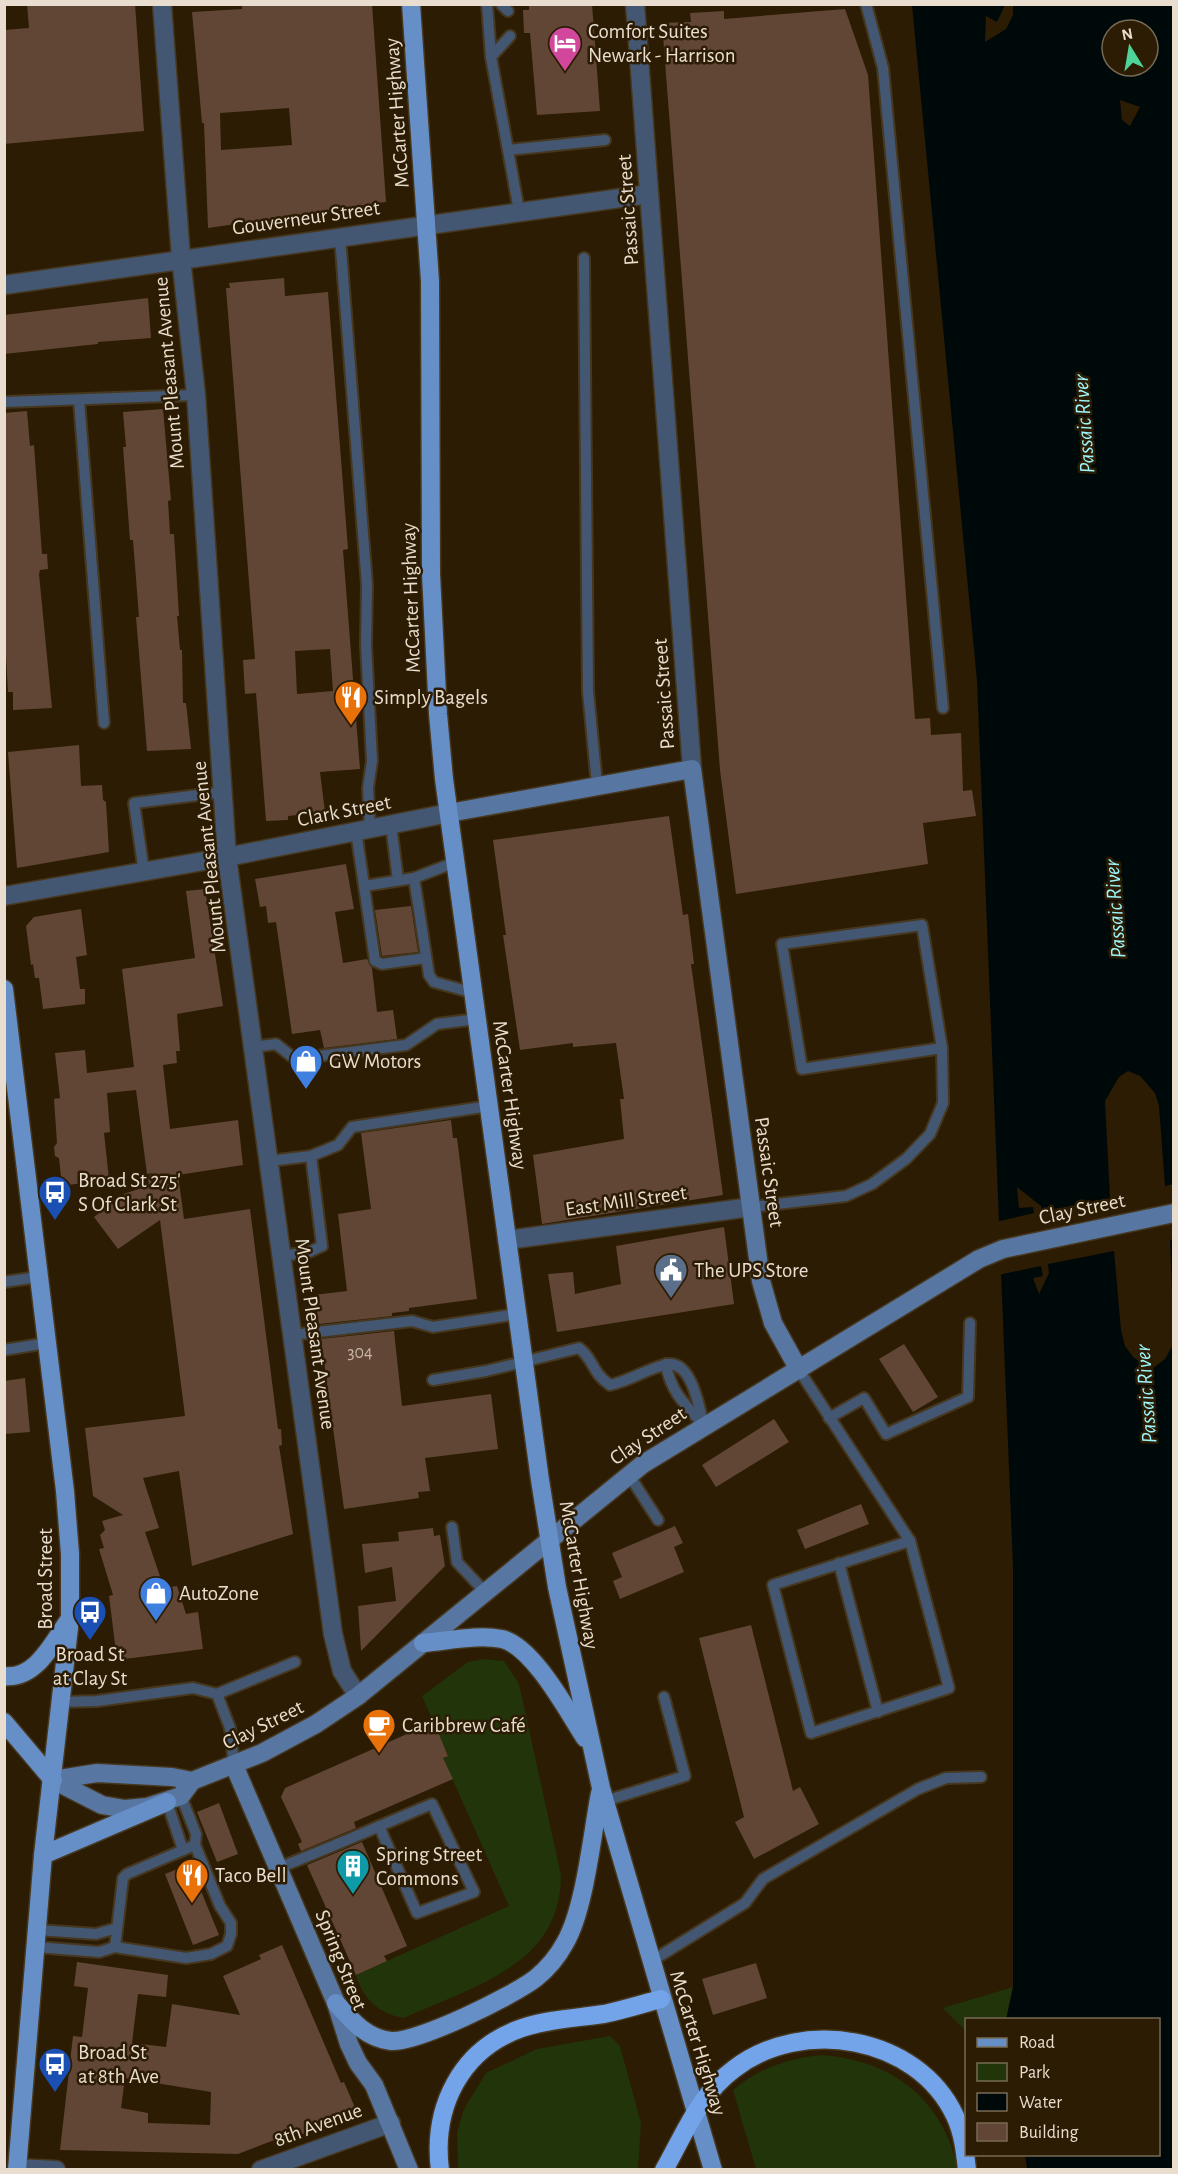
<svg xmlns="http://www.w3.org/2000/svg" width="1178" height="2174" viewBox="0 0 1178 2174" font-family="'Alegreya Sans',sans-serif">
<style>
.green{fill:#223409}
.water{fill:#00090a;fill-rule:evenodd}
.pier{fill:#2c1c03}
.building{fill:#614635;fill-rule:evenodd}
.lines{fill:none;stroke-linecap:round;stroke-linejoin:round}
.lane-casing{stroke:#46371f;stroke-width:14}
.street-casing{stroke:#46371f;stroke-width:21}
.secondary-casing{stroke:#46371f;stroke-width:21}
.primary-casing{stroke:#46371f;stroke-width:21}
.highway-casing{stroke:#46371f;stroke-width:21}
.lane{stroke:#435772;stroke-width:10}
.street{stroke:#435772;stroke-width:18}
.secondary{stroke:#5776a2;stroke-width:18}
.primary{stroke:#668ec7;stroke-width:18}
.highway{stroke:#73a3e8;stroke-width:18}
.labels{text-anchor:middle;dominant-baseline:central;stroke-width:5;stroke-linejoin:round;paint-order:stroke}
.number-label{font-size:18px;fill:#c6b7a8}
.poi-label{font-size:21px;fill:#e8ddce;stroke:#2c1c03;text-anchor:start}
.street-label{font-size:21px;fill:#e8ddce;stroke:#2c1c03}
.water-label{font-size:22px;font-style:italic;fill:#9cf6fd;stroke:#2c1c03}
</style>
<rect width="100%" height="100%" fill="#2c1c03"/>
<g class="green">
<path d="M 484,1659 L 504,1661 L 519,1684 L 561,1875 C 561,1966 473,1986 404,2018 C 379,2014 363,1999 356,1975 L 509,1906 L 443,1758 L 448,1755 L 422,1696 L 468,1662 Z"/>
<path d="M 1013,1987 L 1006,2019 L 966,2020 L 966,2031 L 943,2008 Z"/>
<path d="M 610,2036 L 620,2046 L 641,2123 L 638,2169 L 458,2169 L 457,2132 L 464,2109 L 486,2073 L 537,2049 Z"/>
<path d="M 821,2055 C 893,2060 942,2099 958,2169 L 756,2169 L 733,2090 C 759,2068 787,2059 821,2055 Z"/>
</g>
<path class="water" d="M 912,5 L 1173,5 L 1173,2169 L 1027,2169 L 1025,2155 L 1158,2154 L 1158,2020 L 1006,2020 L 1013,1987 L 1013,1567 L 977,681 ZM 1112,30 L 1148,30 L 1148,66 L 1112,66 Z"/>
<g class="pier">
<path d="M 1005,5 L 1013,5 L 1013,15 L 1006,29 L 985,42 L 986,16 L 997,22 Z"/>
<path d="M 1120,100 L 1140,107 L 1130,126 L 1122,120 Z"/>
<path d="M 1128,1071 L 1140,1076 L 1155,1093 L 1159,1106 L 1165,1186 L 1173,1184 L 1173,1239 L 1170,1240 L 1174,1343 L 1165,1359 L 1152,1369 L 1134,1358 L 1125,1346 L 1121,1330 L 1114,1251 L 1048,1264 L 1049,1273 L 1039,1294 L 1033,1278 L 1043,1276 L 1041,1266 L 998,1275 L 996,1222 L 1034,1213 L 1033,1207 L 1019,1208 L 1017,1187 L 1041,1206 L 1042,1212 L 1110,1198 L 1105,1101 L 1119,1077 Z"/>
</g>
<g class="building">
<path d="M 27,4 L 135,4 L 144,131 L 4,144 L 4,30 L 29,28 Z"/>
<path d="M 242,4 L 372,4 L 386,202 L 208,228 L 204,123 L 202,123 L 192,12 L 242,9 ZM 289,108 L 292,145 L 221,150 L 220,113 Z"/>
<path d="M 529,4 L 592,4 L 600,111 L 537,115 L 530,33 L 524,33 L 523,10 L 529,10 Z"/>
<path d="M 845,9 L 868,75 L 915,719 L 930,718 L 931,735 L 961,733 L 963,791 L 972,790 L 976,816 L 923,823 L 928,864 L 736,894 L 720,770 L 662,23 L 691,22 L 690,13 L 724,11 L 724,19 Z"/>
<path d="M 284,278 L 285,296 L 328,292 L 348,549 L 343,550 L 360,769 L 320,772 L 325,812 L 288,816 L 288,820 L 266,821 L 256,693 L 245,694 L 243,660 L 255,659 L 226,288 L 230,288 L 229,283 ZM 330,649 L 333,691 L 297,694 L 295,651 Z"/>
<path d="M 148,298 L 151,338 L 98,342 L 98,344 L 4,354 L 4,315 Z"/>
<path d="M 163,409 L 171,500 L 168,501 L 170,534 L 174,534 L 179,616 L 177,616 L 180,650 L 182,650 L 183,703 L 186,703 L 191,749 L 147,751 L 136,617 L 139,617 L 133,540 L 130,540 L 123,447 L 126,447 L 123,412 Z"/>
<path d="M 27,411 L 30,446 L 34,445 L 42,554 L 47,554 L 48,569 L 40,570 L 39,574 L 52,708 L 13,710 L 13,692 L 8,692 L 4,619 L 4,413 Z"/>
<path d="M 79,745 L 81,786 L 102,785 L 103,800 L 106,802 L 109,852 L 17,868 L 8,752 Z"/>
<path d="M 669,816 L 683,915 L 688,914 L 694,964 L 691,964 L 723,1195 L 542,1224 L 533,1155 L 624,1139 L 620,1099 L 624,1099 L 616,1043 L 573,1047 L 573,1043 L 520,1050 L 503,935 L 506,935 L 493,840 Z"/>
<path d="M 346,864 L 354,909 L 335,912 L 343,963 L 367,959 L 372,968 L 377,1012 L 393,1010 L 397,1039 L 324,1048 L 320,1030 L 292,1034 L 276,922 L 268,923 L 266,906 L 260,907 L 255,879 Z"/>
<path d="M 205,889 L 223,1006 L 177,1014 L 180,1051 L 176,1051 L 177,1063 L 163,1065 L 170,1129 L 238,1120 L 243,1165 L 178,1175 L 184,1219 L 250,1209 L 278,1429 L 281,1429 L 282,1445 L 279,1446 L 293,1534 L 192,1566 L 179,1471 L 143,1478 L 159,1528 L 145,1532 L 164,1588 L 177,1586 L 186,1614 L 198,1612 L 203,1649 L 117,1660 L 109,1596 L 113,1595 L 99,1549 L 104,1548 L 100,1535 L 105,1530 L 102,1521 L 123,1515 L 93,1496 L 85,1428 L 185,1416 L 160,1220 L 118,1249 L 94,1217 L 126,1193 L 149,1186 L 148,1179 L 144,1179 L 153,1173 L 147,1174 L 136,1090 L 107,1093 L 110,1132 L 104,1133 L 109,1179 L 62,1186 L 59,1158 L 55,1156 L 54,1147 L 57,1143 L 54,1099 L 60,1098 L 55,1053 L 85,1050 L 87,1073 L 134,1067 L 122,969 L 195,958 L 186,891 Z"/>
<path d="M 411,906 L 418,952 L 382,956 L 375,910 Z"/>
<path d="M 81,909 L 87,955 L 76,957 L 80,989 L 85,989 L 85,1004 L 43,1009 L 39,978 L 35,978 L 33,964 L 31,965 L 26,926 L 34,917 Z"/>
<path d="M 451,1120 L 453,1138 L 457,1138 L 477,1299 L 409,1308 L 409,1311 L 392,1313 L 392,1316 L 319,1324 L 314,1295 L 347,1291 L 338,1214 L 371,1209 L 361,1133 Z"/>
<path d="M 724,1227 L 734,1304 L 557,1332 L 548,1274 L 573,1272 L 575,1294 L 621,1284 L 616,1246 Z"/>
<path d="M 394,1331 L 402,1406 L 491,1394 L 498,1449 L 425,1458 L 430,1491 L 418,1492 L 419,1498 L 344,1509 L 321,1339 Z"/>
<path d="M 904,1344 L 938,1397 L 913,1412 L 879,1359 Z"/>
<path d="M 25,1378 L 30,1432 L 4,1434 L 4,1381 Z"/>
<path d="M 774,1419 L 789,1442 L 716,1487 L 702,1465 Z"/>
<path d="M 861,1504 L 869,1524 L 805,1549 L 797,1530 Z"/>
<path d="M 675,1526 L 683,1543 L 674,1547 L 684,1572 L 620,1599 L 613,1581 L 622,1577 L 612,1553 Z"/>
<path d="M 433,1528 L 434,1536 L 440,1535 L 445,1566 L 361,1651 L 358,1606 L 396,1601 L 392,1567 L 365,1573 L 362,1544 L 399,1541 L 398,1532 Z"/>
<path d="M 751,1625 L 793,1791 L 800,1787 L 819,1824 L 754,1859 L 735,1822 L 744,1817 L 699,1638 Z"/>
<path d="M 434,1722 L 448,1756 L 443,1758 L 453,1779 L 354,1822 L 356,1828 L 301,1851 L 298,1844 L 302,1842 L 281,1797 L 285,1788 Z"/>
<path d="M 219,1803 L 238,1854 L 217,1862 L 197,1812 Z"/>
<path d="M 362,1842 L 407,1946 L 384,1956 L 387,1961 L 356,1975 L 307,1865 Z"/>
<path d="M 190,1864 L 219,1935 L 193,1945 L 165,1874 Z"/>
<path d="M 282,1945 L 341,2083 L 344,2082 L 356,2110 L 340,2115 L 341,2120 L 334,2123 L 300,2135 L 298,2131 L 238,2154 L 60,2150 L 73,2036 L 82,2037 L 88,1988 L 74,1986 L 77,1962 L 168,1975 L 166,1997 L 138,1994 L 132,2043 L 166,2047 L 172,2004 L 240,2015 L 223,1976 L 261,1959 L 259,1955 ZM 125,2078 L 211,2092 L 210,2125 L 148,2123 L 148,2113 L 121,2108 Z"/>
<path d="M 756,1963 L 767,1998 L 713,2015 L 702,1979 Z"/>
</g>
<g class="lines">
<defs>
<g id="lane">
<path d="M 487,4 L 491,57 L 508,150 L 605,140"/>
<path d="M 501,4 L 508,11"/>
<path d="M 866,4 L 883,68 L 943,708"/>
<path d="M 491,57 L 510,36"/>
<path d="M 508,150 L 519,211"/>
<path d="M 340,237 L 367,585 L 366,645 L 372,761 L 368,788 L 370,829"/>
<path d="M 584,258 L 588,691 L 597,785"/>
<path d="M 79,400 L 104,723"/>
<path d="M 5,402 L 196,395"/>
<path d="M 391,825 L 398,880"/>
<path d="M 356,831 L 375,961 L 382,964 L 426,958"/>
<path d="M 144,872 L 134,803 L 223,792"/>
<path d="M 414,878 L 429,975 L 434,982 L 474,993"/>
<path d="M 364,886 L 414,878 L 456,862"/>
<path d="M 253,1047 L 276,1044 L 295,1059 L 406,1045 L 437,1024 L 477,1019"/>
<path d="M 269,1161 L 311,1156"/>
<path d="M 751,1207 L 846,1196 L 872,1184 L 906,1159 L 930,1134 L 943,1103 L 942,1048 L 922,925 L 782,944 L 802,1069 L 942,1048"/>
<path d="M 282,1256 L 309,1252 L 322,1246 L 311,1156 L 338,1145 L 352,1127 L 489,1106"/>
<path d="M 4,1282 L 38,1277"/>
<path d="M 292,1335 L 412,1321 L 433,1327 L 517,1314"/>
<path d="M 4,1350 L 47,1343"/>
<path d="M 666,1364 C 670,1390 684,1404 702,1423"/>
<path d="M 799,1370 L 910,1541"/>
<path d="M 433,1380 L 486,1371 L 579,1348 C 594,1359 591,1372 610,1385 C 629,1381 645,1370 664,1365 C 692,1357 699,1408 704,1426"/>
<path d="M 829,1418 L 864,1398 L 886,1434 L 968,1397 L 970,1323"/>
<path d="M 629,1475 L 658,1520"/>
<path d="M 452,1527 L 457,1562 L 485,1592"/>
<path d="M 910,1541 L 949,1688 L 811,1733 L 773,1585 Z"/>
<path d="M 839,1563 L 878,1712"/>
<path d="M 217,1694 L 230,1728 L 234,1765"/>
<path d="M 61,1702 L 97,1701 L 193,1688 L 217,1694 L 295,1662"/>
<path d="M 605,1801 L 685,1776 L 664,1697"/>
<path d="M 167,1802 L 183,1850"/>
<path d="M 278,1868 C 330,1848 381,1825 432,1804 L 474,1892 L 417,1913 L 379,1826"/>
<path d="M 37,1930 L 96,1934 L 117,1928"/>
<path d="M 36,1947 L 99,1952 L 115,1947 L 186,1958 L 211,1954 L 227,1946 L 231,1934 L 231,1923 L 220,1906 L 195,1845 L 196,1834 L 181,1796"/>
<path d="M 115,1947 L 123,1878 L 127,1874 L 195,1845"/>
<path d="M 650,1962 L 745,1903 L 763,1879 L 918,1789 L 946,1778 L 981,1777"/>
</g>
<g id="street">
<path d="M 162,4 L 181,258 L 196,395 L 227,857 L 333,1634 L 342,1671 L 358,1696"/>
<path d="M 635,4 L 692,769"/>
<path d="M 4,285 L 649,194"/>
<path d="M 4,896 L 227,857 L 449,813"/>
<path d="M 507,1240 L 751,1207"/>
<path d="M 17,2168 L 56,2170"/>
<path d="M 261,2170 L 391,2123"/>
</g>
<g id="secondary">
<path d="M 449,813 L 692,769 L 761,1281 L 773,1323 L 799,1370"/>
<path d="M 234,1765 L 336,2003 L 349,2044 L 358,2063 L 374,2085 L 409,2170"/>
<path d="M 53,1780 L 97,1773 L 172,1777 L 192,1781 L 262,1753 L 316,1724 L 358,1696 L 643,1464 L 979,1259 L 1003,1249 L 1174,1213"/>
<path d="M 53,1780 L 102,1805 L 125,1809 L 147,1807 L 181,1796 L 192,1781"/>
</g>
<g id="primary">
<path d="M 411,4 L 430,281 L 431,574 L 438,714 L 444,779 L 540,1480 L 557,1587 L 601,1788 L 713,2170"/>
<path d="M 4,989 L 65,1491 L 70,1554 L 70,1619 L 43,1855 L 17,2170"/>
<path d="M 423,1643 C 448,1641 478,1634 502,1639 C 533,1646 568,1712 585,1738"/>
<path d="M 4,1676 C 36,1680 53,1642 69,1620"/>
<path d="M 4,1722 L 53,1780"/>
<path d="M 43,1855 L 167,1802"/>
<path d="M 336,2003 C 352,2021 366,2038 391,2041 C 417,2043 513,1996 536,1978 C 547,1969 558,1956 565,1943 C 585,1909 592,1834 600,1793"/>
</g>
<g id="highway">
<path d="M 440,2170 C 432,2107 461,2049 522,2028 C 549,2019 577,2018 604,2014 C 623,2010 642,2004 661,1999"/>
<path d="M 664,2170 C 685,2133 699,2095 734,2069 C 801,2017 917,2035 955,2116 C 963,2133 965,2151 967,2170"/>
</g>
</defs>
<use href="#lane" class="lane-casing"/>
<use href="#street" class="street-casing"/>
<use href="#secondary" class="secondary-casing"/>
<use href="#primary" class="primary-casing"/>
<use href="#highway" class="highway-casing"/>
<use href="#lane" class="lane"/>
<use href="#street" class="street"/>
<use href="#secondary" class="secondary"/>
<use href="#primary" class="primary"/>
<use href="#highway" class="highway"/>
</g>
<defs>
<symbol id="hotel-pin" viewBox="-11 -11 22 30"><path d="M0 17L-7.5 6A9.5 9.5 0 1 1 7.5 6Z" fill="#d1479c" stroke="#2c1c03"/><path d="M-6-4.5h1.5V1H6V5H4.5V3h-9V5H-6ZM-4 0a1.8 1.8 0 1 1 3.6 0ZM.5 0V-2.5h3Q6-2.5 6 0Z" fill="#fff"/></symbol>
<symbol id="restaurant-pin" viewBox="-11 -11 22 30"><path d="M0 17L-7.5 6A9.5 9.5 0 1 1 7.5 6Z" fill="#e8710a" stroke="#2c1c03"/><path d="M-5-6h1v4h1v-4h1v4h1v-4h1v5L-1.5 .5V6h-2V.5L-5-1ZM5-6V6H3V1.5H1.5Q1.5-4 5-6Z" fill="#fff"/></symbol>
<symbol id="shop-pin" viewBox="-11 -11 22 30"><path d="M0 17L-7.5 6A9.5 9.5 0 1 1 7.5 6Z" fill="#3f7fe0" stroke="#2c1c03"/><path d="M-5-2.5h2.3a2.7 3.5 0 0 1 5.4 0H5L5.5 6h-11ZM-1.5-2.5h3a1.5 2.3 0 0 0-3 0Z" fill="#fff"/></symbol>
<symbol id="bus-pin" viewBox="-11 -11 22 30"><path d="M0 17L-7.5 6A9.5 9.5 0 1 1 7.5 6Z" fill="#1a4fb4" stroke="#2c1c03"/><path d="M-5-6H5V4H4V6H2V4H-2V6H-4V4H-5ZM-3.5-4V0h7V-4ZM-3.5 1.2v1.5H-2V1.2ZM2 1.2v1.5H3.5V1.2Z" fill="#fff"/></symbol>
<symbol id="civic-pin" viewBox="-11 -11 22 30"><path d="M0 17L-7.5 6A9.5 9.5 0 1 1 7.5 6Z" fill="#5c6f8a" stroke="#2c1c03"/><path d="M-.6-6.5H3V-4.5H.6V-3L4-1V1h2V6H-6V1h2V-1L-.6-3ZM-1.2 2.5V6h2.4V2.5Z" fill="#fff"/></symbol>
<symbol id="cafe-pin" viewBox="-11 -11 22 30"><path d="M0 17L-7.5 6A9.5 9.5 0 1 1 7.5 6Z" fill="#e8710a" stroke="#2c1c03"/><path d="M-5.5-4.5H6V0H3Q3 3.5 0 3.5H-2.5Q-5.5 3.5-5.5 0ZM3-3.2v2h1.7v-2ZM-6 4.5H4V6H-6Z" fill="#fff"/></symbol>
<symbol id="building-pin" viewBox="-11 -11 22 30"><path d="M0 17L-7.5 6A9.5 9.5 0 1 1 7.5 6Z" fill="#0f9aa8" stroke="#2c1c03"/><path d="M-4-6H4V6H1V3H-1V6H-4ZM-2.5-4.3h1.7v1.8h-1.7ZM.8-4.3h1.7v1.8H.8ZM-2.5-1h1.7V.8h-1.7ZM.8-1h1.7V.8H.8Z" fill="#fff"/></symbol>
</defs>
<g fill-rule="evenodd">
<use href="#hotel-pin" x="546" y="24" width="38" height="52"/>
<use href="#restaurant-pin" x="332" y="678" width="38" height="52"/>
<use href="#shop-pin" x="287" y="1042" width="38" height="52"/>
<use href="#bus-pin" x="36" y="1173" width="38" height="52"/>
<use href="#civic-pin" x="652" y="1251" width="38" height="52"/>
<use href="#shop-pin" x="137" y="1574" width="38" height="52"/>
<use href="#bus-pin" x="71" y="1593" width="38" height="52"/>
<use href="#cafe-pin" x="360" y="1706" width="38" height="52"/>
<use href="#building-pin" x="334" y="1847" width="38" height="52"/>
<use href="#restaurant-pin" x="173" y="1856" width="38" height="52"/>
<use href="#bus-pin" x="36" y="2045" width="38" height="52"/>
</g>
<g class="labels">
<g class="number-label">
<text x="360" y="1353">304</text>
</g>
<g class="poi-label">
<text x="588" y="31">Comfort Suites<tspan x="588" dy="24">Newark - Harrison</tspan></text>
<text x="374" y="697">Simply Bagels</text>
<text x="329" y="1061">GW Motors</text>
<text x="78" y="1180">Broad St 275'<tspan x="78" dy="24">S Of Clark St</tspan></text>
<text x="694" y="1270">The UPS Store</text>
<text x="179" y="1593">AutoZone</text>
<text x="90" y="1654" text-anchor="middle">Broad St<tspan x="90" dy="24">at Clay St</tspan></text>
<text x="402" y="1725">Caribbrew Café</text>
<text x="376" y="1854">Spring Street<tspan x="376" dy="24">Commons</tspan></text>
<text x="215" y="1875">Taco Bell</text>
<text x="78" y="2052">Broad St<tspan x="78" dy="24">at 8th Ave</tspan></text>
</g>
<g class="street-label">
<text transform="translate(397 113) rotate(-94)">McCarter Highway</text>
<text transform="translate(628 210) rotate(-94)">Passaic Street</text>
<text transform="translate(306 218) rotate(-8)">Gouverneur Street</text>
<text transform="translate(169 373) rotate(-95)">Mount Pleasant Avenue</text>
<text transform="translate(411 598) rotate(-92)">McCarter Highway</text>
<text transform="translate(664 694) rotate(-94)">Passaic Street</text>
<text transform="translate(344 811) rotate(-11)">Clark Street</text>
<text transform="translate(209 857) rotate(-96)">Mount Pleasant Avenue</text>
<text transform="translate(510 1095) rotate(82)">McCarter Highway</text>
<text transform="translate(769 1172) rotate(82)">Passaic Street</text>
<text transform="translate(626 1201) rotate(-8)">East Mill Street</text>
<text transform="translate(1082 1209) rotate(-12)">Clay Street</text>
<text transform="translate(315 1334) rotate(82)">Mount Pleasant Avenue</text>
<text transform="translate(648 1436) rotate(-34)">Clay Street</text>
<text transform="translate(579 1575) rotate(80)">McCarter Highway</text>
<text transform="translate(45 1579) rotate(-90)">Broad Street</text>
<text transform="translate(263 1725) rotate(-26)">Clay Street</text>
<text transform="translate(341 1960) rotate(68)">Spring Street</text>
<text transform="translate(698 2043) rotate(73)">McCarter Highway</text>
<text transform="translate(318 2125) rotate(-20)">8th Avenue</text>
</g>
<g class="water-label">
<text transform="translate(1084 424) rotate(-94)">Passaic River</text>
<text transform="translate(1115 909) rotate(-94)">Passaic River</text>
<text transform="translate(1146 1394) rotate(-94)">Passaic River</text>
</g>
</g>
<rect width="1178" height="2174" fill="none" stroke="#e8ddce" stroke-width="12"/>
<rect x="965" y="2018" width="195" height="138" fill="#2c1c03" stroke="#776954" stroke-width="1.5"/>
<rect x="977" y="2038" width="30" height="9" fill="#668ec7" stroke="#776954" stroke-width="1.5"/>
<text x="1019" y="2048" font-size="18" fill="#e8ddce">Road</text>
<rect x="977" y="2063" width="30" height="18" fill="#223409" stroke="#776954" stroke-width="1.5"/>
<text x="1019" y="2078" font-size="18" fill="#e8ddce">Park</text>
<rect x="977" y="2093" width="30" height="18" fill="#00090a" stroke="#776954" stroke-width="1.5"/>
<text x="1019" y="2108" font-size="18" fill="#e8ddce">Water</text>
<rect x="977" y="2123" width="30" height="18" fill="#614635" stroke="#776954" stroke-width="1.5"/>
<text x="1019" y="2138" font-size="18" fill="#e8ddce">Building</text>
<g transform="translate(1130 48) rotate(349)"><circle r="28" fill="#2c1c03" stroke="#776954" stroke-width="1.5"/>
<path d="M0-4.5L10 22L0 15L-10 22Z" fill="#4ed399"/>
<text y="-9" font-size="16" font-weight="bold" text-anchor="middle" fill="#e8ddce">N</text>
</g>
</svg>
